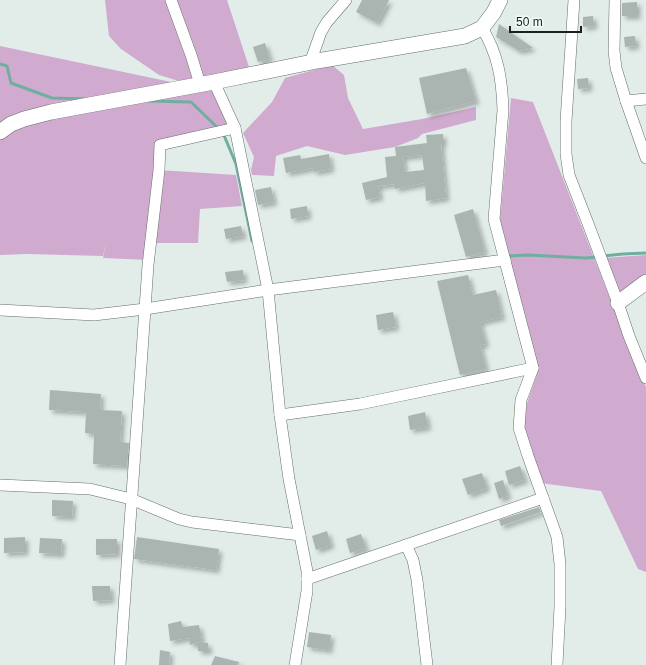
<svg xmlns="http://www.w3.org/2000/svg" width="646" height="665" viewBox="0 0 646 665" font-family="Helvetica,sans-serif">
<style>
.green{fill:#d1aacf}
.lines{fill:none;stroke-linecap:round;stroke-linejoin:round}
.stream{stroke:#70ae9f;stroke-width:3}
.building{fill:#aab4b1;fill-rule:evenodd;filter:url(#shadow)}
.street-casing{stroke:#656e6b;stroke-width:12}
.secondary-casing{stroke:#656e6b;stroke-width:16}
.street{stroke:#fff;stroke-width:11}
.secondary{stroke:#fff;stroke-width:15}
</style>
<defs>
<filter id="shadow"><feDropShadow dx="3.5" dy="3.5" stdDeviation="2" flood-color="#0004"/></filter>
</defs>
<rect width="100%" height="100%" fill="#e2edea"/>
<g class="green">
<path d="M 105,0 L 227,0 L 250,70 L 192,85 L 159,75 L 121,49 L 109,36 Z"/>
<path d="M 0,46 L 195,87 L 213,86 L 229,128 L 158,143 L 149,260 L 103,258 L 107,238 L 103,256 L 26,254 L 0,255 Z"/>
<path d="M 332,65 L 344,75 L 348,98 L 363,129 L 422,119 L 476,107 L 476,120 L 422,134 L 418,138 L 395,147 L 345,155 L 307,146 L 276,156 L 274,176 L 252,175 L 251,170 L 254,157 L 243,133 L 272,102 L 285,78 Z"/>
<path d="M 511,98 L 533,102 L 616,314 L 646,387 L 646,572 L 638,569 L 601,491 L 540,483 L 524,427 L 527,403 L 537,374 L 500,221 Z"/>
<path d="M 159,170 L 236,175 L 242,206 L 200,209 L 198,243 L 155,243 Z"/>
<path d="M 646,255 L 646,275 L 617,296 L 603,258 Z"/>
</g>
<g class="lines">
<g class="stream">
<path d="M 0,64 L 7,66 L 11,83 L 52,98 L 86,99"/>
<path d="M 149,101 L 191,102 L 219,129"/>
<path d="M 223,133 L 236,164 L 252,241"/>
<path d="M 507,256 L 528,255 L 586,258 L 597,257"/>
<path d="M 603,256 L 623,254 L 646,253"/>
</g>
</g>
<g class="building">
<path d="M 362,0 L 389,0 L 377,23 L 356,12 Z"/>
<path d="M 637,2 L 637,16 L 622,16 L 622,3 Z"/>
<path d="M 593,16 L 594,26 L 583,27 L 583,17 Z"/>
<path d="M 499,24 L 533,48 L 519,51 L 496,37 Z"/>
<path d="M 635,36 L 636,46 L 625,47 L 624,37 Z"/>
<path d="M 265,43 L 270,59 L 258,62 L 253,47 Z"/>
<path d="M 466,68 L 476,101 L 427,114 L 419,78 Z"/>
<path d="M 588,78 L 589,88 L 578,89 L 577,79 Z"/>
<path d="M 443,134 L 443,144 L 441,144 L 446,198 L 426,201 L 425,183 L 395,189 L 395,184 L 378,186 L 380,197 L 366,200 L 362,183 L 387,177 L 385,157 L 396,156 L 395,147 L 427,143 L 426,135 ZM 422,155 L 424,170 L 405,172 L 403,157 Z"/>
<path d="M 329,154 L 331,169 L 314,172 L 313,168 L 286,173 L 283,158 L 300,155 L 301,159 Z"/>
<path d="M 271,187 L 274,202 L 258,205 L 255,190 Z"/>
<path d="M 307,206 L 308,216 L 291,219 L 290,209 Z"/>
<path d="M 473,209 L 485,252 L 466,257 L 454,215 Z"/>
<path d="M 241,226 L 243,236 L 226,239 L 224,229 Z"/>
<path d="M 243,270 L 244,280 L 227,282 L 225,272 Z"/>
<path d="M 468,275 L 473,295 L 496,290 L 502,317 L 480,322 L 486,344 L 480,345 L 486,369 L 460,375 L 437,281 Z"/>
<path d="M 393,312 L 396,327 L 378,330 L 376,315 Z"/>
<path d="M 50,390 L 101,394 L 100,410 L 122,411 L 120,442 L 129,443 L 127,466 L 93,464 L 94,434 L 85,433 L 86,412 L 49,410 Z"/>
<path d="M 425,412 L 428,427 L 410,430 L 408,416 Z"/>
<path d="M 520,466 L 525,480 L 509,485 L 505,471 Z"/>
<path d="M 482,473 L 487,488 L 468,495 L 462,479 Z"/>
<path d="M 503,480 L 508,496 L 499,499 L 494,483 Z"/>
<path d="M 52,500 L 73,501 L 72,517 L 52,516 Z"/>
<path d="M 539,507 L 541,512 L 501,526 L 499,520 Z"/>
<path d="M 327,531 L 331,545 L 316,550 L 312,536 Z"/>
<path d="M 361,534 L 366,548 L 350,553 L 346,539 Z"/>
<path d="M 25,537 L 25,552 L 4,553 L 4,538 Z"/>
<path d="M 137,537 L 219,549 L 216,570 L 134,559 Z"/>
<path d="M 40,538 L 62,539 L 61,554 L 39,553 Z"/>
<path d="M 96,539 L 117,539 L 117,554 L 96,555 Z"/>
<path d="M 92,586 L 110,586 L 111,600 L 93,601 Z"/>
<path d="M 181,621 L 183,627 L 199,625 L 202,641 L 190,645 L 189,638 L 170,641 L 168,624 Z"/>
<path d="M 309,632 L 331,635 L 329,650 L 307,647 Z"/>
<path d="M 197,643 L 208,643 L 209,651 L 198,651 Z"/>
<path d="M 160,650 L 170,652 L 169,665 L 159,665 Z"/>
<path d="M 215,656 L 239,662 L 238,665 L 211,665 Z"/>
</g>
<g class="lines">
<defs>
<g id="street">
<path d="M 171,0 L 191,55 L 200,84"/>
<path d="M 574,0 L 566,121 L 566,154 L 569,175 L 587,221 L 618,303 L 629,336 L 646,378"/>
<path d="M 615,0 L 614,51 L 616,68 L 626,101 L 646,158"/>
<path d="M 482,28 C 498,54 502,79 503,110 L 494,219 L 533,368 L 521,400 L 519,428 L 528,456 L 557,537 L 560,564 L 560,607 L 557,665"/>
<path d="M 310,63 L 321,32 L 327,22 L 346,0"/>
<path d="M 214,82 L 235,128 L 268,290 L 280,415 L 289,479 L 307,571 L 307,591 L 295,665"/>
<path d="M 626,101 L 646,99"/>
<path d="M 0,310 L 94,315 L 145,309 L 268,290 L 505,260"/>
<path d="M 280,415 L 360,404 L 533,368"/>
<path d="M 0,485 L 90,489 L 131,499 L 179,519 L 192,522 L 300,535"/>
<path d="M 406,545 L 413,560 L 417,580 L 427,665"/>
<path d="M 307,579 L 543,498"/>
<path d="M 120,665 L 145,309 L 148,265 L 159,170 L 160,145 L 235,128"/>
</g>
<g id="secondary">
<path d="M 0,132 L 11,124 L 24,119 L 51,112 L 214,82 L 317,61 L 465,36 L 482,28 L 494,12 L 500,0"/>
<path d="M 618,303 L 646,282"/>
</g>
</defs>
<use href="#street" class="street-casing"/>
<use href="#secondary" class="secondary-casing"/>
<use href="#street" class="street"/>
<use href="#secondary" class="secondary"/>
</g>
<path d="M510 26v6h71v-6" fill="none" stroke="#1b1f1d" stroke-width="2"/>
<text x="516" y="26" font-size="12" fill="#1b1f1d" stroke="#f0faf7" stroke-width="3" paint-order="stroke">50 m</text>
</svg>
